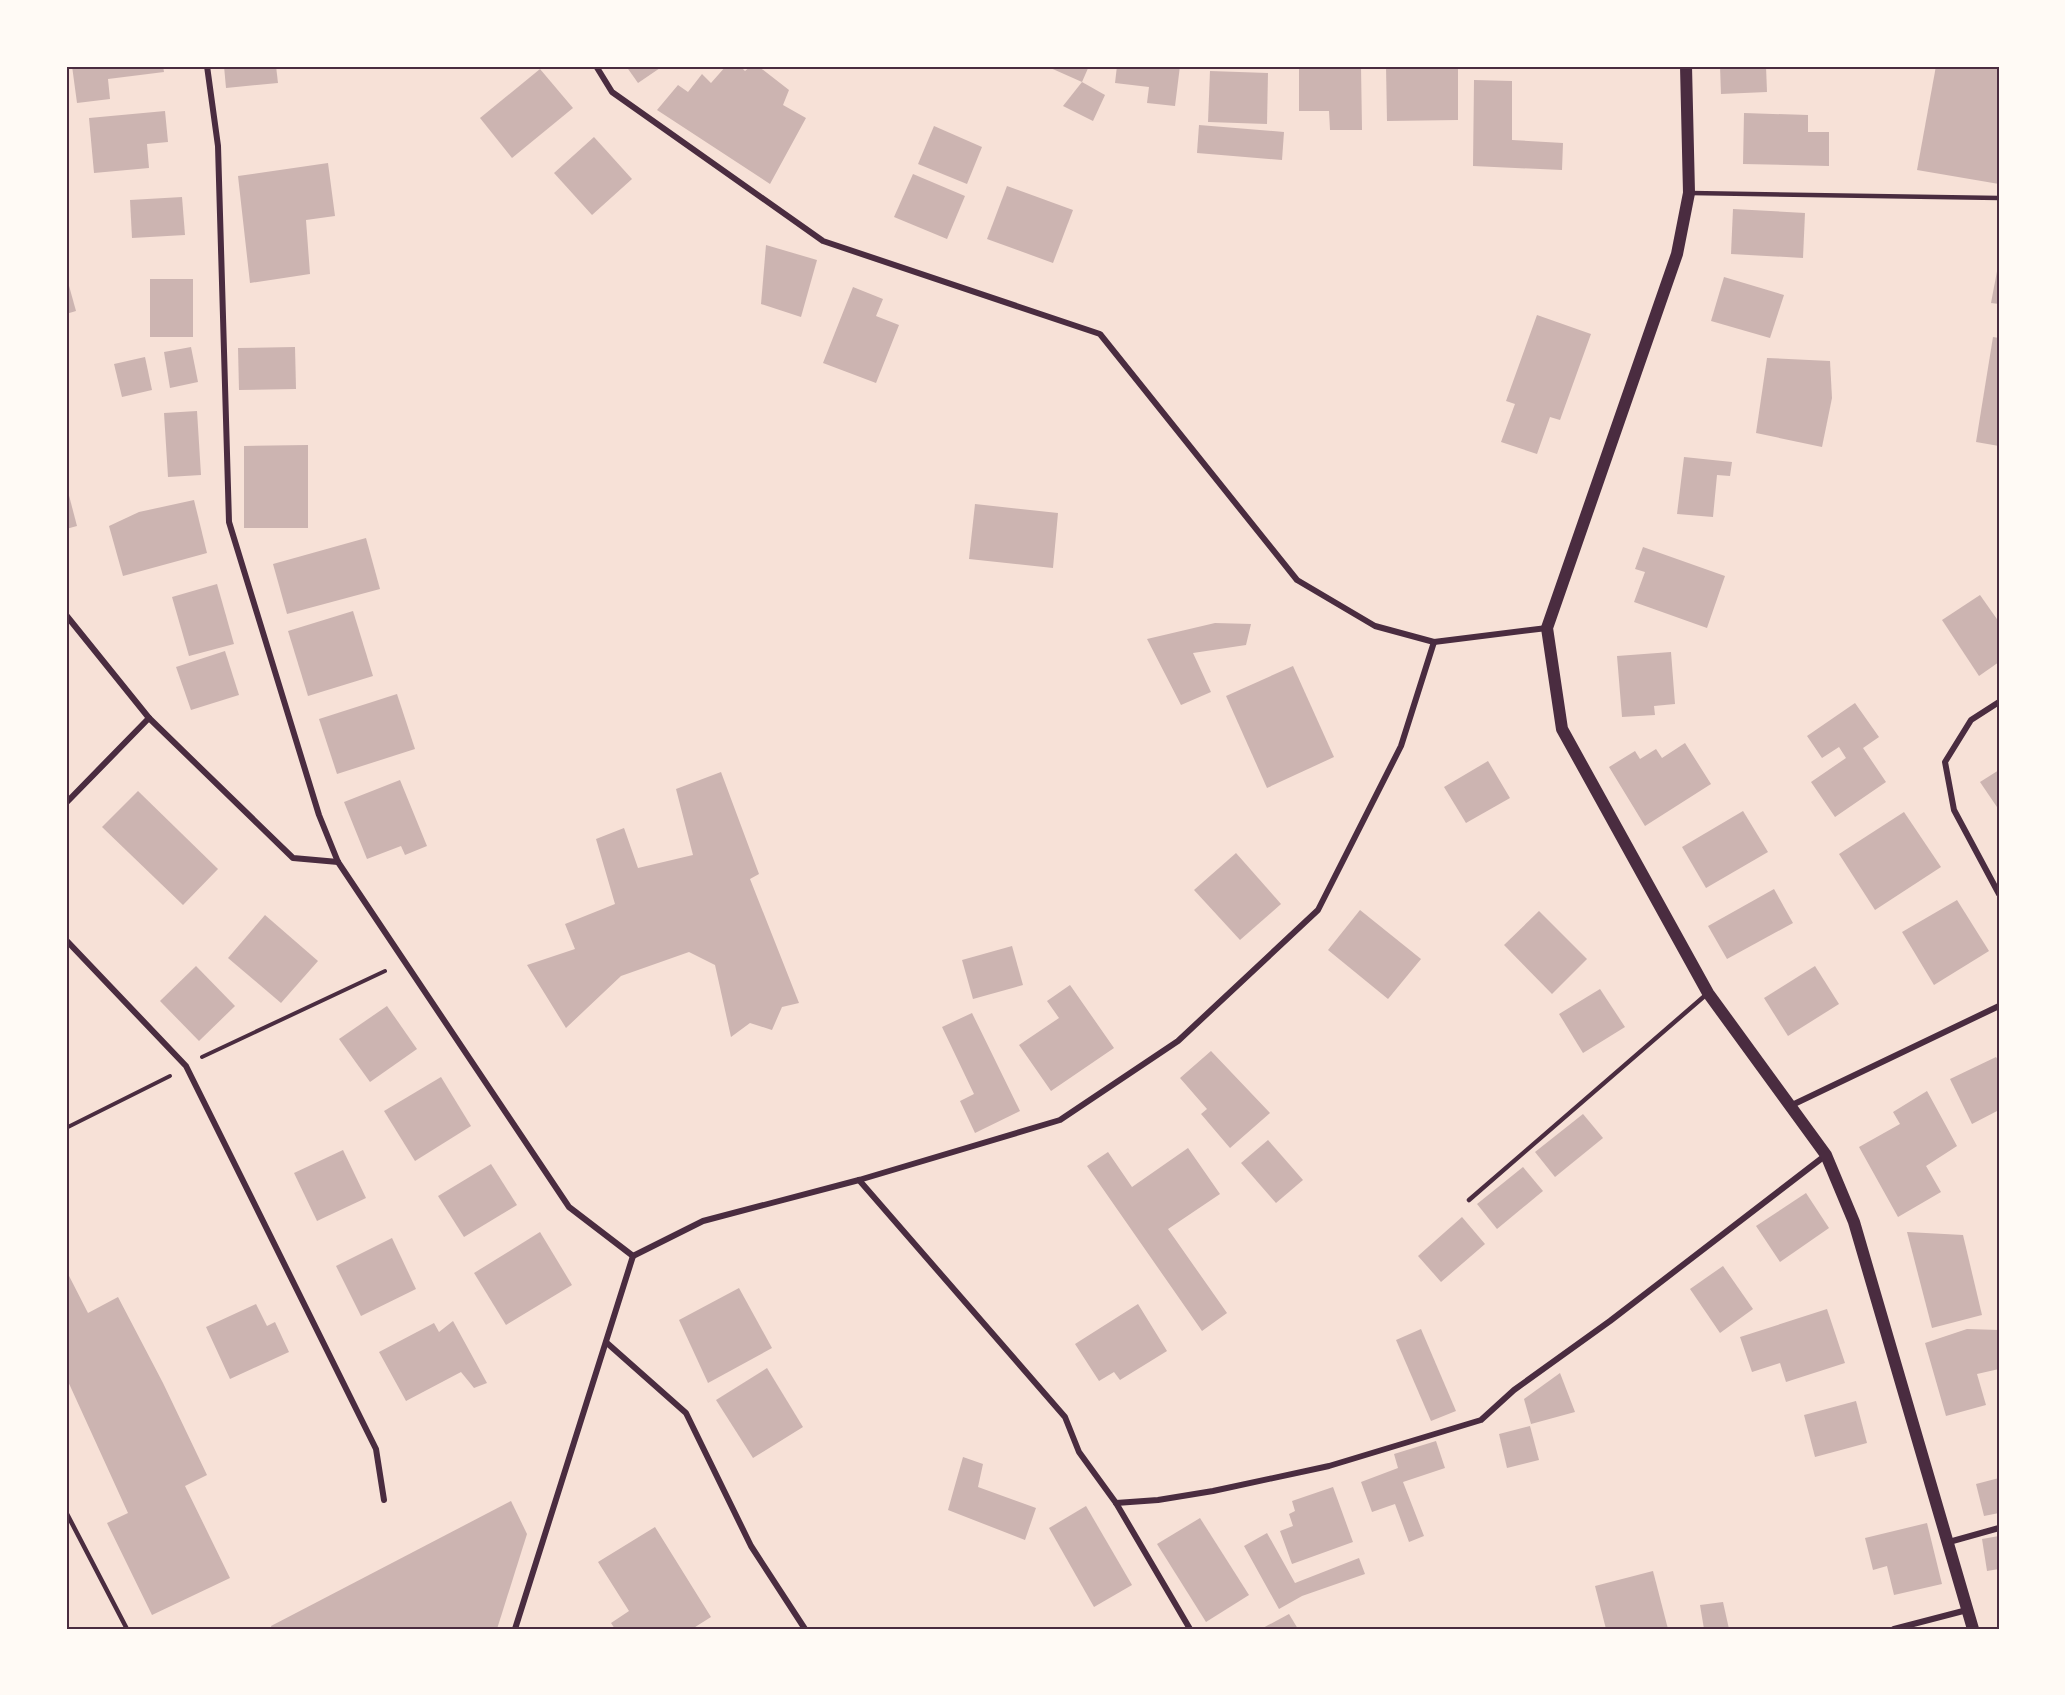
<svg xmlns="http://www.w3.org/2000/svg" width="2065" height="1695" viewBox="0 0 2065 1695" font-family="'Asap Condensed',sans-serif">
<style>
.building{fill:#ccb4b1}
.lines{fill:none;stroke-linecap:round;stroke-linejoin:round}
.path{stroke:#4a2c40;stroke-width:4}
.service{stroke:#4a2c40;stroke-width:4.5}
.minor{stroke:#4a2c40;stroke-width:6}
.secondary{stroke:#4a2c40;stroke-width:12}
.neatline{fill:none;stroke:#4a2c40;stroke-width:2}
</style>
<rect width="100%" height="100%" fill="#f7e1d7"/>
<g class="building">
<path d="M 72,66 L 163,66 L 164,72 L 108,79 L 110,99 L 77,103 Z"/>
<path d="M 224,66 L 276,66 L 278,83 L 226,88 Z"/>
<path d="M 626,66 L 663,66 L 638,83 Z"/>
<path d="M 726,66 L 740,66 L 745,71 L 751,66 L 758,66 L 789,90 L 783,105 L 806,118 L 770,184 L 657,110 L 678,85 L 688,92 L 702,74 L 711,83 Z"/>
<path d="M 1046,66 L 1089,66 L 1082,82 Z"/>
<path d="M 1117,66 L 1180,66 L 1175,106 L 1147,103 L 1149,87 L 1115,83 Z"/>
<path d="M 1299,66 L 1361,66 L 1362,130 L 1330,130 L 1329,111 L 1299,111 Z"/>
<path d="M 1386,66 L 1458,66 L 1458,120 L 1387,121 Z"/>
<path d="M 1720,66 L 1766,66 L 1767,92 L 1721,94 Z"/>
<path d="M 1936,66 L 1999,66 L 1999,184 L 1917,170 Z"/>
<path d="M 540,69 L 573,108 L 512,158 L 480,118 Z"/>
<path d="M 1210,71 L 1268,73 L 1267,124 L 1208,122 Z"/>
<path d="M 1474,80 L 1512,81 L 1512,140 L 1563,143 L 1562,170 L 1473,166 Z"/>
<path d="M 1082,82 L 1105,95 L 1093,121 L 1063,106 Z"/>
<path d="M 165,111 L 168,142 L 147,144 L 149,168 L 94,173 L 89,118 Z"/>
<path d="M 1744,113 L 1808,115 L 1808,132 L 1829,132 L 1829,166 L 1743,164 Z"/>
<path d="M 1199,125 L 1284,132 L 1282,160 L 1197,153 Z"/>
<path d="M 934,126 L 982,147 L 967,184 L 918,164 Z"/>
<path d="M 594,137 L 632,179 L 592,215 L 554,173 Z"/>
<path d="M 328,163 L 335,216 L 306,220 L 310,274 L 250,283 L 238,176 Z"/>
<path d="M 913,174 L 965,196 L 947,239 L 894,217 Z"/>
<path d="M 1007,186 L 1073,210 L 1053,263 L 987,239 Z"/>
<path d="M 182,197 L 185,235 L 132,238 L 130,200 Z"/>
<path d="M 1733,209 L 1805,213 L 1803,258 L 1731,254 Z"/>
<path d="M 766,245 L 817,260 L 801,317 L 761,304 Z"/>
<path d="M 1998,266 L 1999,266 L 1999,304 L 1991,303 Z"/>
<path d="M 66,275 L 76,311 L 66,314 Z"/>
<path d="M 1724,277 L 1784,295 L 1770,338 L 1711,321 Z"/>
<rect x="150" y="279" width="43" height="58"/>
<path d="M 853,287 L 883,299 L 876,316 L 899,325 L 876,383 L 823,363 Z"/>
<path d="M 1537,315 L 1591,334 L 1560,420 L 1550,417 L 1537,454 L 1501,442 L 1515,404 L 1506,401 Z"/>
<path d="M 1993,337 L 1999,338 L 1999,446 L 1976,442 Z"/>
<path d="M 191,347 L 198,382 L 170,388 L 164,352 Z"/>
<path d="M 295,347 L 296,389 L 239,390 L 238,348 Z"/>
<path d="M 145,357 L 152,390 L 122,397 L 114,364 Z"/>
<path d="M 1767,358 L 1830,361 L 1832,398 L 1822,447 L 1756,433 Z"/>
<path d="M 197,411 L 201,475 L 168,477 L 164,413 Z"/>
<path d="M 308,445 L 308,528 L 244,528 L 244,446 Z"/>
<path d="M 1684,457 L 1732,462 L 1730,476 L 1717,475 L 1713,517 L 1677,514 Z"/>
<path d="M 66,484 L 77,526 L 66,529 Z"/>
<path d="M 194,500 L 207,553 L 123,576 L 109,526 L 139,512 Z"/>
<path d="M 975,504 L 1058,513 L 1053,568 L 969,559 Z"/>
<path d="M 366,538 L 380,589 L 287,614 L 273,564 Z"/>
<path d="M 1643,547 L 1725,576 L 1707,628 L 1634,602 L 1645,572 L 1635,569 Z"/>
<path d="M 217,584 L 234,644 L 189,656 L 172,597 Z"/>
<path d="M 1980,595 L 1999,622 L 1999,662 L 1979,676 L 1942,620 Z"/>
<path d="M 353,611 L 373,676 L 308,696 L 288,631 Z"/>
<path d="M 1215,623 L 1251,624 L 1246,645 L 1193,653 L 1211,692 L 1181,705 L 1147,639 Z"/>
<path d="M 225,651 L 239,695 L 191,710 L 176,667 Z"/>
<path d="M 1671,652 L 1675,704 L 1654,706 L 1655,715 L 1622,717 L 1617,656 Z"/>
<path d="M 1293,666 L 1334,757 L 1267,788 L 1226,696 Z"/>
<path d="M 397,694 L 415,749 L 337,774 L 319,719 Z"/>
<path d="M 1855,703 L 1879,737 L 1863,748 L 1886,782 L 1835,817 L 1811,782 L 1846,758 L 1839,747 L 1822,758 L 1807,736 Z"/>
<path d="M 1685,743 L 1711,784 L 1645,826 L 1609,767 L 1635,751 L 1640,759 L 1656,749 L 1662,758 Z"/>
<path d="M 1488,761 L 1510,798 L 1466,823 L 1444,787 Z"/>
<path d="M 1999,770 L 1999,810 L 1980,782 Z"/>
<path d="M 721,772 L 759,874 L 750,879 L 799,1003 L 782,1007 L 772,1030 L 750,1023 L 731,1037 L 715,965 L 689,952 L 621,976 L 566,1028 L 527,965 L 575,949 L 565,924 L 615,904 L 596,839 L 624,828 L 638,868 L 693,855 L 676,789 Z"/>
<path d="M 400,780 L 427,846 L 405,855 L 401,846 L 367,859 L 344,802 Z"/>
<path d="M 138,791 L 218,869 L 183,905 L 102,827 Z"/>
<path d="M 1743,811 L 1768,852 L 1706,888 L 1682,847 Z"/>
<path d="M 1904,812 L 1941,867 L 1875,910 L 1839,854 Z"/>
<path d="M 1236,853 L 1281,904 L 1240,940 L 1194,890 Z"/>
<path d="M 1774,889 L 1793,923 L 1727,959 L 1708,926 Z"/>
<path d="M 1957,900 L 1989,951 L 1934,985 L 1902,932 Z"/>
<path d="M 1360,910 L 1421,959 L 1388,999 L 1328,950 Z"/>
<path d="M 1539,911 L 1587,959 L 1552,994 L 1504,945 Z"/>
<path d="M 265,915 L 318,961 L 281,1003 L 228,958 Z"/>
<path d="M 1012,946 L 1023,985 L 973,999 L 962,960 Z"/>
<path d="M 196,966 L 235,1006 L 199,1041 L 160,1001 Z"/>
<path d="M 1815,966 L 1839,1004 L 1788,1036 L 1764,998 Z"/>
<path d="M 1070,985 L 1114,1048 L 1051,1091 L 1019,1045 L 1059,1018 L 1047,1001 Z"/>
<path d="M 1600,989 L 1625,1027 L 1583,1053 L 1559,1014 Z"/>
<path d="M 387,1006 L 417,1049 L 370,1082 L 339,1039 Z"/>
<path d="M 972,1013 L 1020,1111 L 975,1133 L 960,1101 L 974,1094 L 942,1027 Z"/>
<path d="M 1211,1051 L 1270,1113 L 1230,1148 L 1201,1114 L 1207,1109 L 1180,1078 Z"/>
<path d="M 1996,1057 L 1999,1062 L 1999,1110 L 1972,1124 L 1950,1079 Z"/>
<path d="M 441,1077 L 471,1126 L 415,1161 L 384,1111 Z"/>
<path d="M 1927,1091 L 1957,1146 L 1926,1166 L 1941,1192 L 1898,1217 L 1859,1147 L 1900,1124 L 1893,1112 Z"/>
<path d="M 1583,1114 L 1603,1138 L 1555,1177 L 1535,1152 Z"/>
<path d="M 1268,1140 L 1303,1180 L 1276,1203 L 1241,1163 Z"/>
<path d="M 1188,1148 L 1220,1194 L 1168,1229 L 1227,1313 L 1202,1331 L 1087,1166 L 1108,1152 L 1132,1187 Z"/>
<path d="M 343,1150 L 366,1198 L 317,1221 L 294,1173 Z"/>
<path d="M 491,1164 L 517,1205 L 464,1237 L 438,1196 Z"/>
<path d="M 1523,1167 L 1543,1191 L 1497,1229 L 1477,1204 Z"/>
<path d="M 1806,1193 L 1829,1228 L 1780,1262 L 1756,1226 Z"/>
<path d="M 1462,1217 L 1485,1244 L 1441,1282 L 1418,1256 Z"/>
<path d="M 540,1232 L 572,1285 L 506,1325 L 474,1273 Z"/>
<path d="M 1907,1232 L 1963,1235 L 1982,1315 L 1932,1328 Z"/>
<path d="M 392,1238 L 416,1289 L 361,1316 L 336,1266 Z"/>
<path d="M 1723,1266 L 1753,1309 L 1720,1333 L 1690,1289 Z"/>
<path d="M 66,1270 L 88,1313 L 118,1297 L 163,1383 L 207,1475 L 185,1486 L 230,1578 L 152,1615 L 107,1523 L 128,1513 L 66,1377 Z"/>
<path d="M 739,1288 L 772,1348 L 708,1383 L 679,1320 Z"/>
<path d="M 256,1304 L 267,1326 L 275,1322 L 289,1352 L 230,1379 L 206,1327 Z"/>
<path d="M 1138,1304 L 1167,1351 L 1120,1380 L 1114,1372 L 1099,1381 L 1075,1344 Z"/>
<path d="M 1827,1309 L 1845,1363 L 1786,1382 L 1780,1363 L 1752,1372 L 1740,1337 Z"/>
<path d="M 453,1321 L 487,1383 L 474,1388 L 461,1372 L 406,1401 L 379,1352 L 434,1323 L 439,1332 Z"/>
<path d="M 1421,1329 L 1456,1411 L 1431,1421 L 1396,1340 Z"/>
<path d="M 1967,1329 L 1999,1330 L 1999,1369 L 1977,1374 L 1986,1405 L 1946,1416 L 1925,1343 Z"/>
<path d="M 767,1368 L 803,1427 L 753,1458 L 716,1400 Z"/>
<path d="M 1560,1373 L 1575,1412 L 1531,1424 L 1524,1399 Z"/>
<path d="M 1856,1401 L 1867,1443 L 1815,1457 L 1804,1415 Z"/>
<path d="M 1530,1426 L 1539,1460 L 1507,1468 L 1499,1434 Z"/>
<path d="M 1436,1441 L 1445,1468 L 1403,1482 L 1424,1536 L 1409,1542 L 1395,1504 L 1372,1512 L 1361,1482 L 1398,1468 L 1394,1454 Z"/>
<path d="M 963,1457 L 983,1464 L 978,1487 L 1036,1508 L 1025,1540 L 948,1510 Z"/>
<path d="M 1999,1478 L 1999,1513 L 1984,1516 L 1976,1484 Z"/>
<path d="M 1333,1487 L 1353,1542 L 1292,1564 L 1280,1531 L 1293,1526 L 1289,1514 L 1295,1511 L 1292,1501 Z"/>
<path d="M 511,1501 L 527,1534 L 497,1629 L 272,1629 L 271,1626 Z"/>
<path d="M 1086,1506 L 1132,1585 L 1094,1607 L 1049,1528 Z"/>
<path d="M 1200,1518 L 1249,1595 L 1206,1622 L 1157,1544 Z"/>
<path d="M 1927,1523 L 1942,1584 L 1894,1595 L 1887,1566 L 1873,1570 L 1865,1538 Z"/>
<path d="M 655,1527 L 711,1617 L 692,1629 L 615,1629 L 611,1623 L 629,1611 L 598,1562 Z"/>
<path d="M 1267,1533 L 1295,1583 L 1359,1558 L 1365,1574 L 1302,1596 L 1279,1609 L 1244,1546 Z"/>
<path d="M 1999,1536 L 1999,1569 L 1987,1571 L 1982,1539 Z"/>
<path d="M 1653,1571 L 1668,1629 L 1606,1629 L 1595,1586 Z"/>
<path d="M 1723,1602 L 1729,1629 L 1704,1629 L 1700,1605 Z"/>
<path d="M 1289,1614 L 1298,1629 L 1261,1629 Z"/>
</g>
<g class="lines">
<g class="path">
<path d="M 202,1057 L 385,971"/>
<path d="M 66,1128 L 170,1076"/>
</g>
<g class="service">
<path d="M 1691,193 L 1999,198"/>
<path d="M 1469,1200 L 1708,993"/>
<path d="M 66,1512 L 127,1629"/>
</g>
<g class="minor">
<path d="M 207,66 L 218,146 L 229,522 L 319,815 L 338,862 L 569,1207 L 633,1256"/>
<path d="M 596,66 L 612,92 L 823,241 L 1100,334 L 1297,580 L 1375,626 L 1434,642 L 1547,628"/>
<path d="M 66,615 L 149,718 L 293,858 L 338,862"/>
<path d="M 1999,702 L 1971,720 L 1945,762 L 1954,810 L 1999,894"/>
<path d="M 66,803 L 149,718"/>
<path d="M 66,940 L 186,1066 L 376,1449 L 384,1500"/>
<path d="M 1790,1106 L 1999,1006"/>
<path d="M 859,1180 L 1065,1417 L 1079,1452 L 1116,1503 L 1190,1629"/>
<path d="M 633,1256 L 703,1221 L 859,1180 L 1060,1120 L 1178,1041 L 1318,910 L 1401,746 L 1434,642"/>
<path d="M 607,1343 L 686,1413 L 751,1546 L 805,1629"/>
<path d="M 1116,1503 L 1158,1500 L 1213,1491 L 1329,1466 L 1481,1420 L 1514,1390 L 1610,1321 L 1826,1155"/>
<path d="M 1949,1542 L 1999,1528"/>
<path d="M 515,1629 L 633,1256"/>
<path d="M 1894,1629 L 1967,1610"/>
</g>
<path class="secondary" d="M 1686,66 L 1689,193 L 1677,254 L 1547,628 L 1562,729 L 1708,993 L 1826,1155 L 1854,1222 L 1973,1629"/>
</g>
<rect width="2065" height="1695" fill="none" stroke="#fffaf5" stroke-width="135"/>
<rect x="68" y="68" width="1930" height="1560" class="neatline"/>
</svg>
